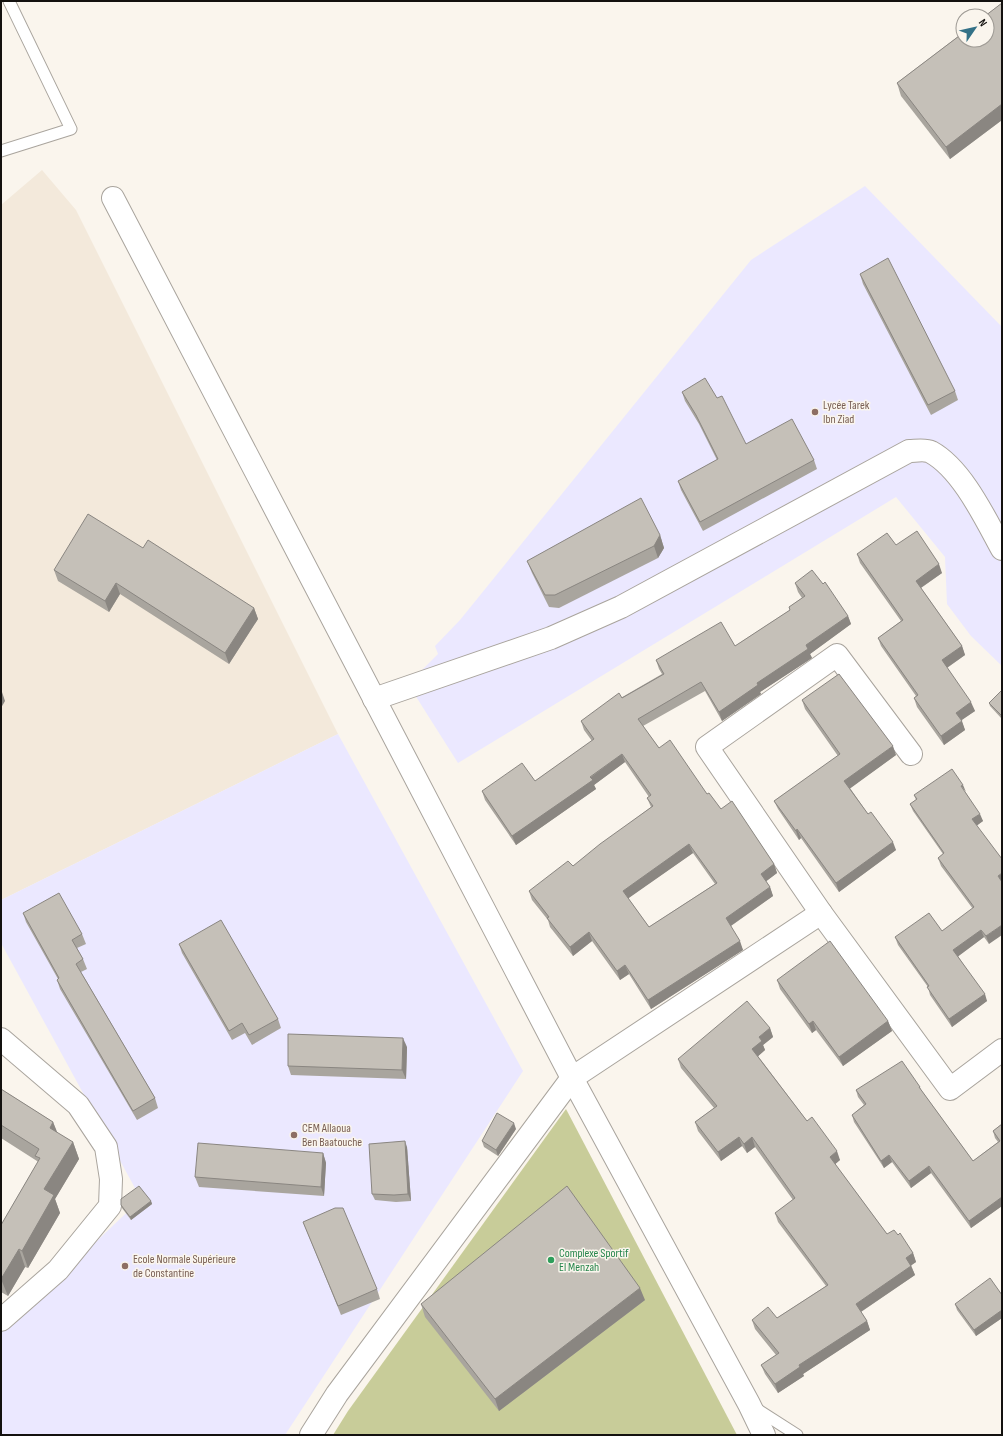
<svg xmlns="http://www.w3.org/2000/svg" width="1003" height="1436" viewBox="0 0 1003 1436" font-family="'Sofia Sans Condensed',sans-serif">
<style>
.built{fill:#f3e9db}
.education{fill:#ebe8ff}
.green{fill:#c8cc99}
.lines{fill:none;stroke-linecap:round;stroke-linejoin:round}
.service-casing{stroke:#a9a49d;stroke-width:13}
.minor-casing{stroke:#a9a49d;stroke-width:24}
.service{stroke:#fff;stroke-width:11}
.minor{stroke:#fff;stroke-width:22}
.wall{fill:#a9a59e;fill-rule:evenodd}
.shaded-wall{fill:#8a8681}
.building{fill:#c5c0b8;stroke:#8a8681;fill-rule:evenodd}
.education-dot{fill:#8d6e63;stroke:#faf5ed;stroke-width:1.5}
.leisure-dot{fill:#2e9e5b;stroke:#faf5ed;stroke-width:1.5}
.labels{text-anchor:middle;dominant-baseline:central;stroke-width:3;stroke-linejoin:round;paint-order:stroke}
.education-label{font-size:12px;fill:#785e54;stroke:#faf5ed;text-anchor:start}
.leisure-label{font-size:12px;fill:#27864d;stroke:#faf5ed;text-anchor:start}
</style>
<rect width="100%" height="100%" fill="#faf5ed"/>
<path class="built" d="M 42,170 L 76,210 L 338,734 L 1,900 L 1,205 Z"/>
<g class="education">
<path d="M 865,186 L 1002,327 L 1002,666 L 971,636 L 947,604 L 945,557 L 896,497 L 458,763 L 408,684 L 438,654 L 435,646 L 460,620 L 751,260 Z"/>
<path d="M 338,734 L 523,1071 L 285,1435 L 1,1435 L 1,1332 L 141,1199 L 1,943 L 1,900 Z"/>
</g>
<path class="green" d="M 566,1109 L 737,1435 L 333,1435 L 348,1411 Z"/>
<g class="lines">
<defs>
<g id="service">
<path d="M 1,151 L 71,129 L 9,1"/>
<path d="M 755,1408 L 797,1435"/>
</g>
<g id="minor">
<path d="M 113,198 L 572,1078 L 749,1404 L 764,1435"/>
<path d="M 374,699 L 551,638 L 621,607 L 909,451 C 915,451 925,449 931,452 C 962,469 985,518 1002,549"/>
<path d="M 911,754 L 837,655 L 707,747 L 821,913 L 950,1089 L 1002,1050"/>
<path d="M 1,1039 L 78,1105 L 106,1147 L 111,1179 L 110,1206 L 58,1270 L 1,1320"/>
<path d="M 311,1435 L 337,1394 L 572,1078 L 821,913"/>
</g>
</defs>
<use href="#service" class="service-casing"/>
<use href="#minor" class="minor-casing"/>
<use href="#service" class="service"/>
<use href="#minor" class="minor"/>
</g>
<g class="wall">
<path d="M 1002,3 L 1002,120 L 950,159 L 901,96 L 897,83 Z"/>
<path d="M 860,274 L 955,391 L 958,400 L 931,415 L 863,284 Z"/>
<path d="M 682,392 L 746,444 L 814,460 L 817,469 L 703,531 L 681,490 L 678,481 L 717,460 L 699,424 L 685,401 Z"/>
<path d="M 660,535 L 664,548 L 658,558 L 559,608 L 549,607 L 532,573 L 527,561 Z"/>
<path d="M 896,545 L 942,573 L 921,588 L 962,646 L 965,655 L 947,668 L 975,711 L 961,720 L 965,730 L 944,745 L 917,707 L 914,698 L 916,696 L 881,646 L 878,638 L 901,621 L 860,563 L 857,554 Z"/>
<path d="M 143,548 L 254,608 L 258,619 L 229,664 L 120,594 L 109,612 L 58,581 L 54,570 Z"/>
<path d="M 795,583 L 848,616 L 851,624 L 810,654 L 812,658 L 760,692 L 761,694 L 722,721 L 705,691 L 643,726 L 659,748 L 707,794 L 721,809 L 774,864 L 777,873 L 766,881 L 770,887 L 773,896 L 731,926 L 743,950 L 651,1009 L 629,974 L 620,980 L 592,941 L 573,956 L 550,927 L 548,920 L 532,900 L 529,891 L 573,866 L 651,807 L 647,798 L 649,797 L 625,762 L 594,785 L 596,789 L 516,845 L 485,800 L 482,791 L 535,781 L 592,741 L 584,730 L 581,721 L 662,674 L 659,669 L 656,660 L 735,646 L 790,610 L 789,607 L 802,598 L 798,592 ZM 693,853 L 715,884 L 649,927 L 628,898 Z"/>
<path d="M 1002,690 L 1002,719 L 990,706 L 989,703 Z"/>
<path d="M 802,700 L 896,755 L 850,788 L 868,814 L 896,850 L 839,892 L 801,838 L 799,840 L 778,809 L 774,801 L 838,756 L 805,709 Z"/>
<path d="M 966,793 L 983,821 L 977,825 L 989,944 L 984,937 L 958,956 L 987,1001 L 952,1027 L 930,995 L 928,987 L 898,945 L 895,937 L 942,931 L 973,909 L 941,866 L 938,858 L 943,854 L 913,811 L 910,804 L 916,800 L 914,795 Z"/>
<path d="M 23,913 L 82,934 L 86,944 L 77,948 L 83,959 L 87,969 L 81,972 L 155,1098 L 158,1108 L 137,1120 L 60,989 L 57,980 L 58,979 L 26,922 Z"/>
<path d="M 179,944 L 278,1019 L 281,1028 L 252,1045 L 245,1033 L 232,1040 L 182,953 Z"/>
<path d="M 777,980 L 888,1021 L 892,1031 L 843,1066 L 816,1030 L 812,1033 L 780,989 Z"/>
<path d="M 770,1028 L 773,1037 L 763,1045 L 765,1050 L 758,1056 L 807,1121 L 840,1160 L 835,1164 L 887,1234 L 898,1235 L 913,1253 L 916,1262 L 911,1265 L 915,1275 L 861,1312 L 867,1321 L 870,1330 L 803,1374 L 804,1376 L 778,1393 L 765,1374 L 761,1365 L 776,1355 L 755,1329 L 752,1320 L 777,1318 L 826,1286 L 778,1222 L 775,1213 L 793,1200 L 755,1147 L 747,1153 L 742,1146 L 721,1161 L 698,1131 L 695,1122 L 714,1108 L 681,1068 L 678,1059 Z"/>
<path d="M 407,1047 L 406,1079 L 291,1075 L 288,1066 Z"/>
<path d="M 920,1087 L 921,1090 L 973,1161 L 998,1142 L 995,1138 L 993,1131 L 1002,1124 L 1002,1206 L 971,1228 L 931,1173 L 911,1188 L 892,1162 L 884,1168 L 854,1122 L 852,1115 L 864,1105 L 858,1097 L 856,1090 Z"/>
<path d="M 1,1089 L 53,1122 L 57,1133 L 73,1142 L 79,1159 L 55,1199 L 60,1213 L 28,1268 L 25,1267 L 8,1296 L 1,1292 L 1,1225 L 38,1162 L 37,1161 L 1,1138 Z"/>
<path d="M 516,1129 L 498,1156 L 484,1147 L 482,1141 Z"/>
<path d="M 407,1147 L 411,1201 L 396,1202 L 375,1200 L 372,1194 Z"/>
<path d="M 323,1153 L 326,1163 L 324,1196 L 199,1187 L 195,1177 Z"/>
<path d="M 151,1201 L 152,1204 L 131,1220 L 122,1208 L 121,1205 Z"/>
<path d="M 303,1222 L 377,1289 L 380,1299 L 341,1315 Z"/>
<path d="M 1002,1295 L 1002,1318 L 976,1336 L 957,1310 L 955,1304 Z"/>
<path d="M 645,1300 L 499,1411 L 425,1317 L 421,1304 Z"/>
</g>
<g class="shaded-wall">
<path d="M 1002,104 L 1002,120 L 950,159 L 946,147 Z"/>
<path d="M 660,535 L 664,548 L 658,558 L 654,546 Z"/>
<path d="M 939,564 L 942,573 L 919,589 L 916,581 Z"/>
<path d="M 116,583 L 120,594 L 109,612 L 105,601 Z"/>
<path d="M 254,608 L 258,619 L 229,664 L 225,653 Z"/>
<path d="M 848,616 L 851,624 L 810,654 L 812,658 L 760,692 L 761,694 L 722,721 L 719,712 L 806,645 Z"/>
<path d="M 962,646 L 965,655 L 945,669 L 942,660 Z"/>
<path d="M 1,689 L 5,701 L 1,708 Z"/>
<path d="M 971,702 L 975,711 L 959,722 L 956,713 Z"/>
<path d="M 962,721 L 965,730 L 944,745 L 941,736 Z"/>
<path d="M 893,746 L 896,755 L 848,790 L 844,781 Z"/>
<path d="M 622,754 L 625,762 L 594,785 L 596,789 L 516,845 L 512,836 Z"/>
<path d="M 963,785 L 966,792 L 961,786 Z"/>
<path d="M 980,814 L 983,821 L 975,827 L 972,819 Z"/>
<path d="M 797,829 L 801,838 L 799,840 L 796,831 Z"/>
<path d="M 893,842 L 896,850 L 839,892 L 836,883 Z"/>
<path d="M 689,844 L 693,853 L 626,900 L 623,891 Z"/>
<path d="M 774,864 L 777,873 L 764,883 L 761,874 Z"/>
<path d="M 1002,873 L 1002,883 L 998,876 Z"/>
<path d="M 770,887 L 773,896 L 729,927 L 726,918 Z"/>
<path d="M 1002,925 L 1002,935 L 989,944 L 986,936 Z"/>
<path d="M 981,930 L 984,937 L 956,958 L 953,950 Z"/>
<path d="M 589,932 L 592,941 L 573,956 L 570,947 Z"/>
<path d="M 740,941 L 743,950 L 651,1009 L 648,1000 Z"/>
<path d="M 625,965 L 629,974 L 620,980 L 617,971 Z"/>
<path d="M 985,994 L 987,1001 L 952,1027 L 949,1019 Z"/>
<path d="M 813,1021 L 816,1030 L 812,1033 L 809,1024 Z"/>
<path d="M 888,1021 L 892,1031 L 843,1066 L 839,1057 Z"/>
<path d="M 770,1028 L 773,1037 L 763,1045 L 765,1050 L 756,1058 L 752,1049 L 759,1037 Z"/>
<path d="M 403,1038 L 407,1047 L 406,1079 L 402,1070 Z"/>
<path d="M 53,1122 L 60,1139 L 50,1128 Z"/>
<path d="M 514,1123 L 516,1129 L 498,1156 L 496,1150 Z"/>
<path d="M 739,1137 L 742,1146 L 721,1161 L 718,1152 Z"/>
<path d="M 752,1137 L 755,1147 L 747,1153 L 744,1144 Z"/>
<path d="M 405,1141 L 407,1147 L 411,1201 L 408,1194 Z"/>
<path d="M 73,1142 L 79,1159 L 55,1199 L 60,1213 L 28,1268 L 22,1251 L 44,1189 Z"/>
<path d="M 837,1151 L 840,1160 L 833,1166 L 830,1157 Z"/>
<path d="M 323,1153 L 326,1163 L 324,1196 L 321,1187 Z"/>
<path d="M 889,1155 L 892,1162 L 884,1168 L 881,1161 Z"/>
<path d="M 929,1166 L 931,1173 L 911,1188 L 909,1181 Z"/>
<path d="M 1002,1197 L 1002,1206 L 971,1228 L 969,1221 Z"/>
<path d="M 151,1201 L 152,1204 L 131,1220 L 130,1217 Z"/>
<path d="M 19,1249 L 25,1267 L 8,1296 L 1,1279 Z"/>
<path d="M 913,1253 L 916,1262 L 909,1267 L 906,1258 Z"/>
<path d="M 911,1266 L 915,1275 L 859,1313 L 856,1304 Z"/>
<path d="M 640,1288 L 645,1300 L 499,1411 L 495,1399 Z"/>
<path d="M 1002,1310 L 1002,1318 L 976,1336 L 974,1330 Z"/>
<path d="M 867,1321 L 870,1330 L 803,1374 L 804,1376 L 778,1393 L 775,1384 L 799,1365 Z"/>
</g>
<g class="building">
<path d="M 1002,3 L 1002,104 L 946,147 L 897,83 L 963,33 L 963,40 L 987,40 L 987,16 L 985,16 Z"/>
<path d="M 888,258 L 955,391 L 928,405 L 860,274 Z"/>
<path d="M 705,378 L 717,398 L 722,396 L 746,444 L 792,419 L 814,460 L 700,522 L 678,481 L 718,459 L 696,415 L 682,392 Z"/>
<path d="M 641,498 L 660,535 L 654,546 L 555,595 L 545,595 L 527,561 Z"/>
<path d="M 88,514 L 143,548 L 148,540 L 254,608 L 225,653 L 116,583 L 105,601 L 54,570 Z"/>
<path d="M 917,531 L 939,564 L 916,581 L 962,646 L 942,660 L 971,702 L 956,713 L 962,721 L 941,736 L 914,698 L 918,695 L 878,638 L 903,620 L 857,554 L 887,533 L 896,545 Z"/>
<path d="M 812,570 L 823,584 L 825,582 L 848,616 L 806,645 L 808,649 L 757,683 L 758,685 L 719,712 L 701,682 L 638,719 L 659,748 L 670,740 L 707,794 L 709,793 L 721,809 L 732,801 L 774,864 L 761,874 L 770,887 L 726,918 L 740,941 L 648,1000 L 625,965 L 617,971 L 589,932 L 570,947 L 547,918 L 549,917 L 529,891 L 568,861 L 573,866 L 600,844 L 653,806 L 647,798 L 651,795 L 622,754 L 590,777 L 593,780 L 512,836 L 482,791 L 522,763 L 535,781 L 594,739 L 581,721 L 619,693 L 622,698 L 664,674 L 656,660 L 721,622 L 735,646 L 790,610 L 789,607 L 805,596 L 795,583 ZM 689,844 L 717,883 L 649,927 L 623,891 Z"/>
<path d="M 839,674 L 893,746 L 844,781 L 868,814 L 871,812 L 893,842 L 836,883 L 797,829 L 796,831 L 774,801 L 840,754 L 802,700 Z"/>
<path d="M 1002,690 L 1002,716 L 989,703 Z"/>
<path d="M 952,769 L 963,785 L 961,786 L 980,814 L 972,819 L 1002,859 L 1002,873 L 998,876 L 1002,882 L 1002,925 L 986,936 L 981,930 L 953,950 L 985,994 L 949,1019 L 927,987 L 929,986 L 895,937 L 929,913 L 942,931 L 974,907 L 938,858 L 944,853 L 910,804 L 917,799 L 914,795 Z"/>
<path d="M 59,893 L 82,934 L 72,940 L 83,959 L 76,964 L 155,1098 L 133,1111 L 57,980 L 59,978 L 23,913 Z"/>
<path d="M 221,920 L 278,1019 L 249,1035 L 242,1023 L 229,1031 L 179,944 Z"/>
<path d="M 830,941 L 888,1021 L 839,1057 L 813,1021 L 809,1024 L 777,980 Z"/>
<path d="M 747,1001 L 770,1028 L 759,1037 L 762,1041 L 752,1049 L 807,1121 L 812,1117 L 837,1151 L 830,1157 L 887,1234 L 894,1230 L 898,1235 L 900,1233 L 913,1253 L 906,1258 L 911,1266 L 856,1304 L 867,1321 L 799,1365 L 800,1367 L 775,1384 L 761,1365 L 779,1353 L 752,1320 L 768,1307 L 777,1318 L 828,1285 L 775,1213 L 795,1198 L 752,1137 L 744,1144 L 739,1137 L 718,1152 L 695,1122 L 717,1106 L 678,1059 Z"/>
<path d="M 288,1034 L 403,1038 L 402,1070 L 288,1066 Z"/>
<path d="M 902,1061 L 920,1087 L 919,1087 L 973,1161 L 1000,1141 L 993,1131 L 1002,1124 L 1002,1197 L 969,1221 L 929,1166 L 909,1181 L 889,1155 L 881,1161 L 852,1115 L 866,1104 L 856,1090 Z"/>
<path d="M 1,1089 L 53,1122 L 50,1128 L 73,1142 L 44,1189 L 54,1195 L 22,1251 L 19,1249 L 1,1279 L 1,1225 L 40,1158 L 35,1156 L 39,1149 L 1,1125 Z"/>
<path d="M 497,1113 L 514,1123 L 496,1150 L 482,1141 Z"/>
<path d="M 405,1141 L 408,1194 L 394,1195 L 372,1194 L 369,1144 Z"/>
<path d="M 198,1143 L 323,1153 L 321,1187 L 195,1177 Z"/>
<path d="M 139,1186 L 151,1201 L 130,1217 L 121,1205 L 121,1199 Z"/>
<path d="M 567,1186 L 640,1288 L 495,1399 L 421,1304 Z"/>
<path d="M 335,1208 L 343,1208 L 377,1289 L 338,1306 L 303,1222 Z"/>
<path d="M 990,1278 L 1002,1295 L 1002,1310 L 974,1330 L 955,1304 Z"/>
</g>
<g class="education-dot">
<circle cx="815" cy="412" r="4"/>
<circle cx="294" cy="1135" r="4"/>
<circle cx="125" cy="1266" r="4"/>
</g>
<circle class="leisure-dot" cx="551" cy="1260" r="4"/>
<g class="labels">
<g class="education-label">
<text x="823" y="405">Lycée Tarek<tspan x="823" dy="14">Ibn Ziad</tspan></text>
<text x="302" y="1128">CEM Allaoua<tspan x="302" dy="14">Ben Baatouche</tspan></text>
<text x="133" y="1259">Ecole Normale Supérieure<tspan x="133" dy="14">de Constantine</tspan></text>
</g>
<g class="leisure-label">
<text x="559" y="1253">Complexe Sportif<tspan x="559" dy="14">El Menzah</tspan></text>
</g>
</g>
<rect width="1003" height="1436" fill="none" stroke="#13110f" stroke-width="4"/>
<g transform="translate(975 28) rotate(56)"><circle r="19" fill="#faf5ed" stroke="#9e9a94"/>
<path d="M0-3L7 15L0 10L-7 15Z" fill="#337187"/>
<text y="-6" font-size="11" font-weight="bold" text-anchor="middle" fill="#13110f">N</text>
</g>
</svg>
